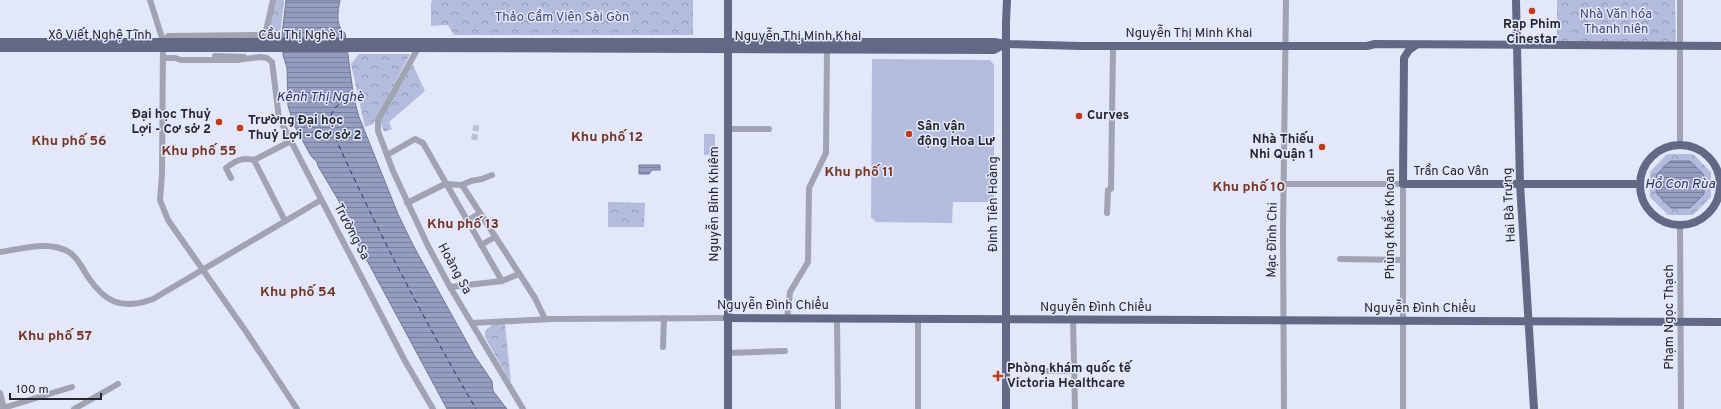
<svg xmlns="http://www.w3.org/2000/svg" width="1721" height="409" viewBox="0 0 1721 409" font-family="Overpass,sans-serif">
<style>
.park{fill:url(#park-crowns)}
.garden{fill:#b4bcdd}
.water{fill:url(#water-rules);stroke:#737a94}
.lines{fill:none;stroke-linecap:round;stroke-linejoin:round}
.ferry{stroke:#2b3160;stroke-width:1;stroke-dasharray:5 4;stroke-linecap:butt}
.minor-tunnel{stroke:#bcc1d1;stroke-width:6;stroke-dasharray:6 3;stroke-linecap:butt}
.minor{stroke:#9fa3b2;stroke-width:6}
.major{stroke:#636984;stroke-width:8}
.poi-dot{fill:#c33914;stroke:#e2e7fa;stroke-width:1.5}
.labels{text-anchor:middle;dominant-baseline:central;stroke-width:3;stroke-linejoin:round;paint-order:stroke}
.park-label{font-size:13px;fill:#3d4676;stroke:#e2e7fa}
.poi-label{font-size:13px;font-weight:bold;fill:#25272e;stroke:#e2e7fa;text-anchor:start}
.street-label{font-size:13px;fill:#25272e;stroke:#e2e7fa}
.water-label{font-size:14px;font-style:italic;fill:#2b3160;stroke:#e2e7fa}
.neighbourhood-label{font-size:14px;font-weight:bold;fill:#783423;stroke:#e2e7fa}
</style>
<defs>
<pattern id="park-crowns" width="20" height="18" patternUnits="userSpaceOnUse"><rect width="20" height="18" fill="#b4bcdd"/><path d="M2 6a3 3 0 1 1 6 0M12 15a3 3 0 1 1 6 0" fill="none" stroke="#9299b4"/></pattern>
<pattern id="water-rules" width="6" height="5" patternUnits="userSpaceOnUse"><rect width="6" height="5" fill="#959dc0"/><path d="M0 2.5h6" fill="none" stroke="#79809c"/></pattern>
</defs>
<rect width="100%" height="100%" fill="#e2e7fa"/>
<g class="park">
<path d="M 275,0 L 284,0 L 280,35 L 268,35 Z"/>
<path d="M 432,0 L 693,0 L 693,35 L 454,35 L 448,25 L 431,26 L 431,3 Z"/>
<path d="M 1557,0 L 1675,0 L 1676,46 L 1557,45 Z"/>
<path d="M 359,54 L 410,54 L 373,124 L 365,127 L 351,64 Z"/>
<path d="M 412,63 L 425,91 L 389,122 L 392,129 L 384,132 L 380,121 Z"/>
<path d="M 1667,154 L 1693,154 L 1711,172 L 1711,197 L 1693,215 L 1668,215 L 1650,197 L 1650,172 Z"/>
<path d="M 608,202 L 645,203 L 644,227 L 608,227 Z"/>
<path d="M 493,324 L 505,324 L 511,383 L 485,337 L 485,331 Z"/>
</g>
<g class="garden">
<path d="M 872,59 L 990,60 L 994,65 L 994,202 L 953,202 L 952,223 L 876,222 L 871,217 Z"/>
<rect x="704" y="134" width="11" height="21"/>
</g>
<g class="water">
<path d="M 286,0 L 340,0 C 338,10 335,26 345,33 L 354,99 L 359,117 L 398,214 L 413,245 L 474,355 L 492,381 L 493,391 L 507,409 L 447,409 L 342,214 L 340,203 L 318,166 L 317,162 L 311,156 L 294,125 L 288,106 L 287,68 L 283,55 L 282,35 Z"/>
<path d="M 1670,161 L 1690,161 L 1704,175 L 1704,194 L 1690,208 L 1671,208 L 1657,194 L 1656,175 Z"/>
<path d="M 639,165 L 660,165 L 660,170 L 652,170 L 649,174 L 639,174 Z"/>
</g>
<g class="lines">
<path class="ferry" d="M 347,101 C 334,104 328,115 331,128 C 374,225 423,318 476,409"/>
<path class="minor-tunnel" d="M 474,140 L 477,122"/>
<g class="minor">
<path d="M 150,0 L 163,41 L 162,174 L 160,200 L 168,220 L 247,333 L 297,409"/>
<path d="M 1680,0 L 1680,144"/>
<path d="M 163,41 L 168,36 L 261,35 L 266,31 L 273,0"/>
<path d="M 418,48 L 378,120 L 378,131 L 393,171 L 428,246 L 450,287 L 523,409"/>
<path d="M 215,56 L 244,57"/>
<path d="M 163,58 L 175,58 L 181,60 L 237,60 L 260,57 L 267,58 L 272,62 L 279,118 L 405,361 L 433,409"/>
<path d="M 728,129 L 769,129"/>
<path d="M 387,155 L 415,139 L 423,143 L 502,281"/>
<path d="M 231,178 L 226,168 C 235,161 242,157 254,160"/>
<path d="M 1285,184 L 1403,184 L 1403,409"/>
<path d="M 462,185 L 535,298 L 545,319"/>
<path d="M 407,203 L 445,184 L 462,185 L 471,181 L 482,179 L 492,175"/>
<path d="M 1107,213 L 1108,190 L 1111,189 L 1113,46"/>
<path d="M 285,221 L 254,160 L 291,141"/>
<path d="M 467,221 L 480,213"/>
<path d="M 1680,225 L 1681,409"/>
<path d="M 481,245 L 495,237"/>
<path d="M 0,252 C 22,249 49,240 69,252 C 77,257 82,267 86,274 C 104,302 121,311 153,299 L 321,200"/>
<path d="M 1340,259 L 1403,260"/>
<path d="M 450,287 L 502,281 L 519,274"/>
<path d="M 787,319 L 790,292 L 808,262 L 809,188 L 826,153 L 827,49"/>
<path d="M 837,319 L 838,409"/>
<path d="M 1073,320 L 1075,409"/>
<path d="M 472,323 L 552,319 L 727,318"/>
<path d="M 663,347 L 664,318"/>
<path d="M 727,353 L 785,351"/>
<path d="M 1048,371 L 1075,371"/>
<path d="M 0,393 L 4,409"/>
<path d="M 3,408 L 72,387"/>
<path d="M 74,409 L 118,384"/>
<path d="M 918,409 L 918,319"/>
<path d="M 1284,409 L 1283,231 L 1286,0"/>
</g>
<g class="major">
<path d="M 1516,0 L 1520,184 L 1534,409"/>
<path d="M 0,42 L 994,42 L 1006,44 L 1080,46 L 1367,46 L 1375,44 L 1721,46"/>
<path d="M 1416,45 L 1409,50 L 1404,58 L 1403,184 L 1640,184"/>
<path d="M 0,48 L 402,48 L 994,50 L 1005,44"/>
<circle cx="1680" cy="185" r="40"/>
<path d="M 727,318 L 1721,322"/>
<path d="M 728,409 L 728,0"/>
<path d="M 1006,409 L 1006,22 L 1007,0"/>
</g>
</g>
<g class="poi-dot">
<circle cx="1532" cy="11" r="4"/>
<circle cx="1079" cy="116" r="4"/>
<circle cx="219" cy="122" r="4"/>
<circle cx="240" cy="128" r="4"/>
<circle cx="909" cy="134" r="4"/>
<circle cx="1322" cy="147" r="4"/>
<path d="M996 370h4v4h4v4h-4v4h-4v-4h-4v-4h4z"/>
</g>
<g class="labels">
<g class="park-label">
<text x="1616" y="15">Nhà Văn hóa<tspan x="1616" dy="15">Thanh niên</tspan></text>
<text x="562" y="18">Thảo Cầm Viên Sài Gòn</text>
</g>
<g class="poi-label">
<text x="1532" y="25" text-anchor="middle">Rạp Phim<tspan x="1532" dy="15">Cinestar</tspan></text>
<text x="211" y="115" text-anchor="end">Đại học Thuỷ<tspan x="211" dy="15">Lợi - Cơ sở 2</tspan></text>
<text x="1087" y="116">Curves</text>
<text x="248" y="121">Trường Đại học<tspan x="248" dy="15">Thuỷ Lợi - Cơ sở 2</tspan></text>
<text x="917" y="127">Sân vận<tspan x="917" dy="15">động Hoa Lư</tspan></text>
<text x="1314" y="140" text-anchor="end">Nhà Thiếu<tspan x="1314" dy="15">Nhi Quận 1</tspan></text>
<text x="1007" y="369">Phòng khám quốc tế<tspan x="1007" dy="15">Victoria Healthcare</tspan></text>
</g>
<g class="street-label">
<text x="1189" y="34">Nguyễn Thị Minh Khai</text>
<text x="100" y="36">Xô Viết Nghệ Tĩnh</text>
<text x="301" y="36">Cầu Thị Nghè 1</text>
<text x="798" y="37">Nguyễn Thị Minh Khai</text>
<text x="1451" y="172">Trần Cao Vân</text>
<text transform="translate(715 204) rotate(-90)">Nguyễn Bỉnh Khiêm</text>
<text transform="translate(994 204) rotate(-90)">Đinh Tiên Hoàng</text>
<text transform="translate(1510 205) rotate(-93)">Hai Bà Trưng</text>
<text transform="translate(1391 224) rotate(-90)">Phùng Khắc Khoan</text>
<text transform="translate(351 232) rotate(62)">Trường Sa</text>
<text transform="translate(1273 240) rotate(-89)">Mạc Đĩnh Chi</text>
<text transform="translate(454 269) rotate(61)">Hoàng Sa</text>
<text x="773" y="306">Nguyễn Đình Chiểu</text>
<text x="1096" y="308">Nguyễn Đình Chiểu</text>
<text x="1420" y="309">Nguyễn Đình Chiểu</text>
<text transform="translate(1670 317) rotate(-90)">Phạm Ngọc Thạch</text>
</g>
<g class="water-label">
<text x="320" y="97">Kênh Thị Nghè</text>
<text x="1680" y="184">Hồ Con Rùa</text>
</g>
<g class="neighbourhood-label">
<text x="607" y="137">Khu phố 12</text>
<text x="69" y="141">Khu phố 56</text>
<text x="199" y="151">Khu phố 55</text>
<text x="859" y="172">Khu phố 11</text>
<text x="1249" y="187">Khu phố 10</text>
<text x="463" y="224">Khu phố 13</text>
<text x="298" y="292">Khu phố 54</text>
<text x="55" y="336">Khu phố 57</text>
</g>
</g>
<path d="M10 393v6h91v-6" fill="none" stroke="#25272e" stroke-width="2"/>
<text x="16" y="393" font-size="12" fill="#25272e" stroke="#e2e7fa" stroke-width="3" paint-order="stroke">100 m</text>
</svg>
